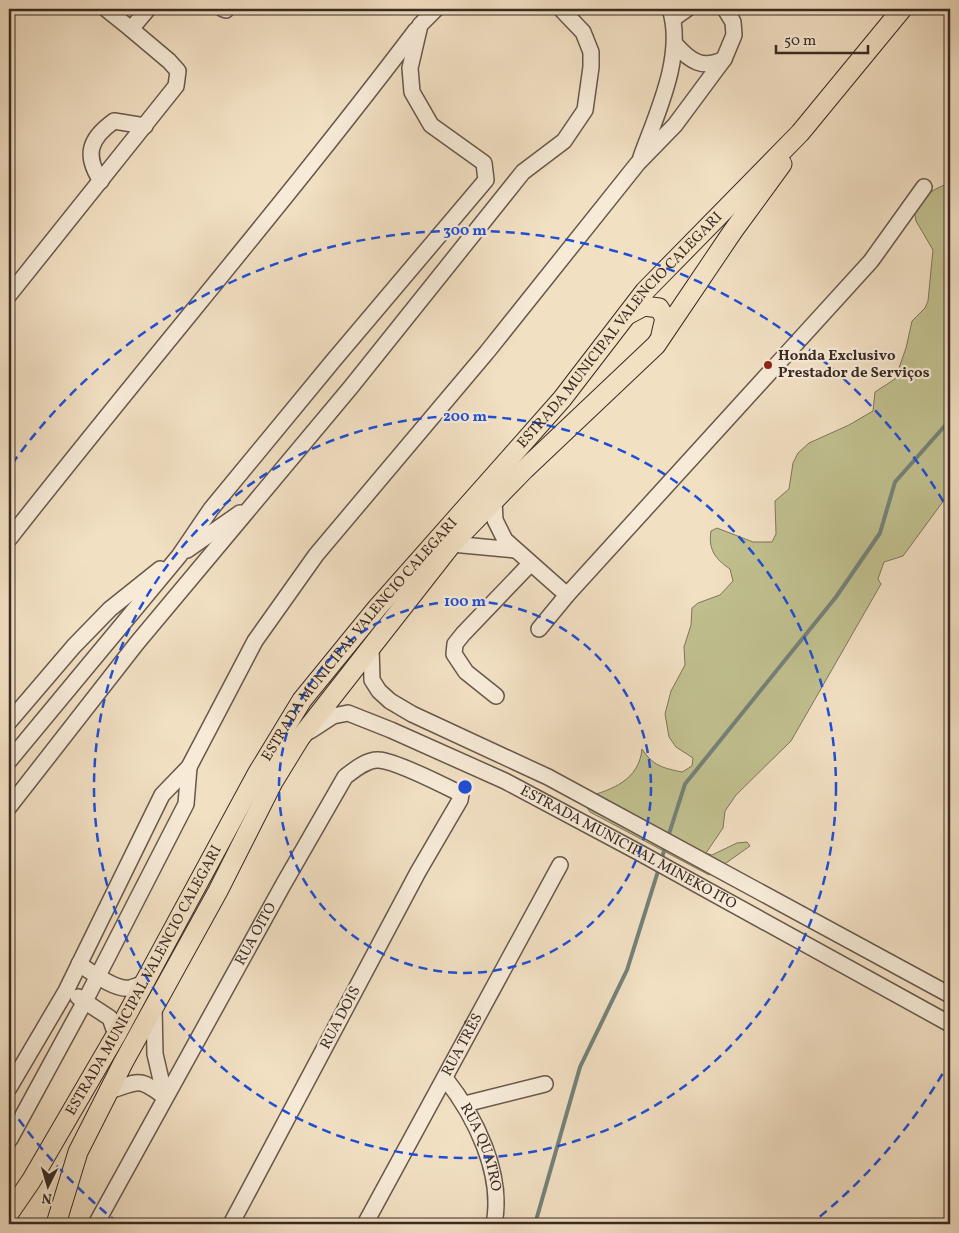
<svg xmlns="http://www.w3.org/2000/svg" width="959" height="1233" viewBox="0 0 959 1233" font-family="Vollkorn,serif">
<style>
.green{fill:#c1c08f;stroke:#7d755a}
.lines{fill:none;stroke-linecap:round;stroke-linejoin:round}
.stream{stroke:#748279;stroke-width:4}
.building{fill:#d58c7e;stroke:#392a24}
.minor-casing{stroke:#67584c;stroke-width:18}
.major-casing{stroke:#392a24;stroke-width:21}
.minor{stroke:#f7ebd8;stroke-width:15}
.major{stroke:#f2e0c3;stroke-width:19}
.ring{fill:none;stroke:#1d4ed8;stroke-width:2.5;stroke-dasharray:9 6}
.poi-dot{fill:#8f2418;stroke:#f7ebd8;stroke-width:2}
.labels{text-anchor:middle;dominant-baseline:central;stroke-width:4.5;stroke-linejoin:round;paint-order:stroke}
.street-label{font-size:15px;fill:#392a24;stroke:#f7ebd8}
.poi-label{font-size:15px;font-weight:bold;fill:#392a24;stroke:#f7ebd8;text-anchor:start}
.centre{fill:#1d4ed8;stroke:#f7ebd8;stroke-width:2.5}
.ring-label{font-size:15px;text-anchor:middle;font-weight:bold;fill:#1d4ed8;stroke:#f7ebd8;stroke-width:4.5;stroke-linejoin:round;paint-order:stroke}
</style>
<rect width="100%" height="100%" fill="#f2e0c3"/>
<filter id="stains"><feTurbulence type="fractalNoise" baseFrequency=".004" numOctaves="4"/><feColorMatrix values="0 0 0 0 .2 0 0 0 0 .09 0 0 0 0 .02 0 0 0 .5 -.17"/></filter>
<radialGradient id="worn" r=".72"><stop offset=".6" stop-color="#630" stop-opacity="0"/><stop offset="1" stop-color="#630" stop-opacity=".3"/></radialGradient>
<path class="green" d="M 950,183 L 950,492 L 903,556 L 884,562 L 878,579 L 881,584 L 791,741 L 736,795 L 725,811 L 723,828 L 706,853 L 712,855 L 737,843 L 747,842 L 750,846 L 709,875 L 590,812 L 583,802 L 586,797 C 612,790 639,780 642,749 C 653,766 663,768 682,772 L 692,766 L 693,758 L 676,747 L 669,737 L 665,714 L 671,691 L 685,665 L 684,647 L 691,625 L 692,608 L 698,603 L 720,595 L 733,581 L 730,569 C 715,559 708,549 711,531 L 717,528 L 753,542 L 772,542 L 776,534 L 775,501 L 789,489 L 793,463 L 798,453 L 809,443 L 849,425 L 873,411 L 875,392 L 895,379 L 906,348 L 912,321 L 925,308 L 928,301 L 933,250 L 916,221 L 914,208 C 924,195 935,188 950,183 Z"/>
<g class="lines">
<g class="stream">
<path d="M 668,837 L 685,784 L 836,597 L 880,533 L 895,482 L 950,420"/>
<path d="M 661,861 L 666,844"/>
<path d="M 535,1224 L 580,1067 L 627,970 L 659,868"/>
</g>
</g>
<path class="building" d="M 9,1138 L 17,1142 L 9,1158 Z"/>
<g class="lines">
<defs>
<g id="minor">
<path d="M 106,9 L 131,29 L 148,9"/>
<path d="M 223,9 L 226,10"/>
<path d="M 673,19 L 687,9"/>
<path d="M 676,45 C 690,61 703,70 724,59"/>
<path d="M 641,157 C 657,113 685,55 670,9"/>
<path d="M 101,181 C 84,155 89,139 114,121 L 145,126"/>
<path d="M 9,295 L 176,86 L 178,71 L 169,61 L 131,29"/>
<path d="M 494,500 L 495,520 L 505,540 L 567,595"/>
<path d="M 9,539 C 143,368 285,203 416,30"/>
<path d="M 452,544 L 515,550"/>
<path d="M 187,550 L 240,513"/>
<path d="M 539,629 L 567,595 L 871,261 L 924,187"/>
<path d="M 371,648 L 372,680 L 379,691 L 390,701 L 412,714 L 548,777 L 950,995"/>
<path d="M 496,696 L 466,672 L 454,654 L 455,644 L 463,634 L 530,564"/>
<path d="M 9,722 L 74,646 L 110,609 L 160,569"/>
<path id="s1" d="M 310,731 L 333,716 L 348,713 L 391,730 L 505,781 L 640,853 L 950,1024"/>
<path d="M 9,761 L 179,556 L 211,509 L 333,361 L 486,180 L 484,163 L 431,125 L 412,92 L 410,68 L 420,25 L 436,9"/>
<path d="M 9,807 L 137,643 L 351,387 L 523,172 L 564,141 L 585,110 L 591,67 L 591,52 L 583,32 L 561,9"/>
<path d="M 79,964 C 91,972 116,991 130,988 C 135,987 141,984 146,982"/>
<path d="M 78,997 L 110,1018 L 116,1035"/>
<path d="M 154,1007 L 155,1054 L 165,1097"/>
<path id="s2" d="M 445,1078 C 475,1116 504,1174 494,1224"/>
<path d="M 9,1088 L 66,991 L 162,795 L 189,767 L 255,641 L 316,555 L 487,352 L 638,163 L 675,125 L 724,59 L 734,35 L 733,22 L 725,9"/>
<path d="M 109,1091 C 141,1081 138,1077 165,1097"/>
<path d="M 465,1104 L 545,1084"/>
<path d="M 10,1139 L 85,1001 L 186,804 L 189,767"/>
<path id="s3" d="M 96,1224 L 283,885 L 345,777 C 354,770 367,759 379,760 C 396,761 443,785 461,794 L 460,800 L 418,872 L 231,1224"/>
<path id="s4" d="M 365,1224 L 560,865"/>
</g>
<g id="major">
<path d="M 627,315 L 644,306 L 659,308 L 665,318 L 661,335"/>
<path id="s5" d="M 9,1213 L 31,1181 L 116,1035 L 257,774 L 302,700 L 377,608 L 562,399 L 645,291 L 800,133 L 902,9"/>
<path d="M 56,1224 L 78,1152 L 123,1063 L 218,891 L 273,782 L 300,738 L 452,544 L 525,469 L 656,345 L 733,231 L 782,164"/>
</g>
</defs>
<use href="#minor" class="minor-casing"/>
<use href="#major" class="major-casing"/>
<use href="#minor" class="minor"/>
<use href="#major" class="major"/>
</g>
<g class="ring">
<circle cx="465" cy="787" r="186"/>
<circle cx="465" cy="787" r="371"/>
<path d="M950 1061A557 557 0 0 1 812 1223M118 1223A557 557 0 0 1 12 1110M12 464A557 557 0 0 1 950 513"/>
</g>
<circle class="poi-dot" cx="768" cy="365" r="5"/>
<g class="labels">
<g class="street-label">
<text stroke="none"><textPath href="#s5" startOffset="1079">ESTRADA MUNICIPAL VALENCIO CALEGARI</textPath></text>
<text stroke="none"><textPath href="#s5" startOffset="674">ESTRADA MUNICIPAL VALENCIO CALEGARI</textPath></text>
<text stroke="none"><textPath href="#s1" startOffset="354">ESTRADA MUNICIPAL MINEKO ITO</textPath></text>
<text stroke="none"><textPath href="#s3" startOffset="331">RUA OITO</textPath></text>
<text stroke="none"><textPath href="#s5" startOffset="269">ESTRADA MUNICIPAL VALENCIO CALEGARI</textPath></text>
<text transform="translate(341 1018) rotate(-62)">RUA DOIS</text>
<text stroke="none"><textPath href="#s4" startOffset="204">RUA TRÊS</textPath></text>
<text stroke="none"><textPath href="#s2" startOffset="79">RUA QUATRO</textPath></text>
</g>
<g class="poi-label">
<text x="778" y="356">Honda Exclusivo<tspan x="778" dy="17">Prestador de Serviços</tspan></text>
</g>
</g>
<circle cx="465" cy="787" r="8" class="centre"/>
<g class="ring-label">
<text x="465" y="235">300 m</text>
<text x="465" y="421">200 m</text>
<text x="465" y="606">100 m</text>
</g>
<rect width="959" height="1233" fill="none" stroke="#f2e0c3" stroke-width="30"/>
<rect x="10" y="10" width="939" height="1213" fill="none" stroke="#392a24" stroke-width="2.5"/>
<rect x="15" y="15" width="929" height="1203" fill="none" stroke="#392a24"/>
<g transform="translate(48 1186) rotate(185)" stroke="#f7ebd8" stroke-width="4" paint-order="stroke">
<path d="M0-4L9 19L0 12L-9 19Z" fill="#392a24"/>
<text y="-8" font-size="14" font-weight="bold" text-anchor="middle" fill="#392a24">N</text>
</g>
<path d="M776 45v8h92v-8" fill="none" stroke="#392a24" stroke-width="2.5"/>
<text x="784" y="45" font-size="15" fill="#392a24" stroke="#f7ebd8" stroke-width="4" paint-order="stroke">50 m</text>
<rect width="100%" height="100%" filter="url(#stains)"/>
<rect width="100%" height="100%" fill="url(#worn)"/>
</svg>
